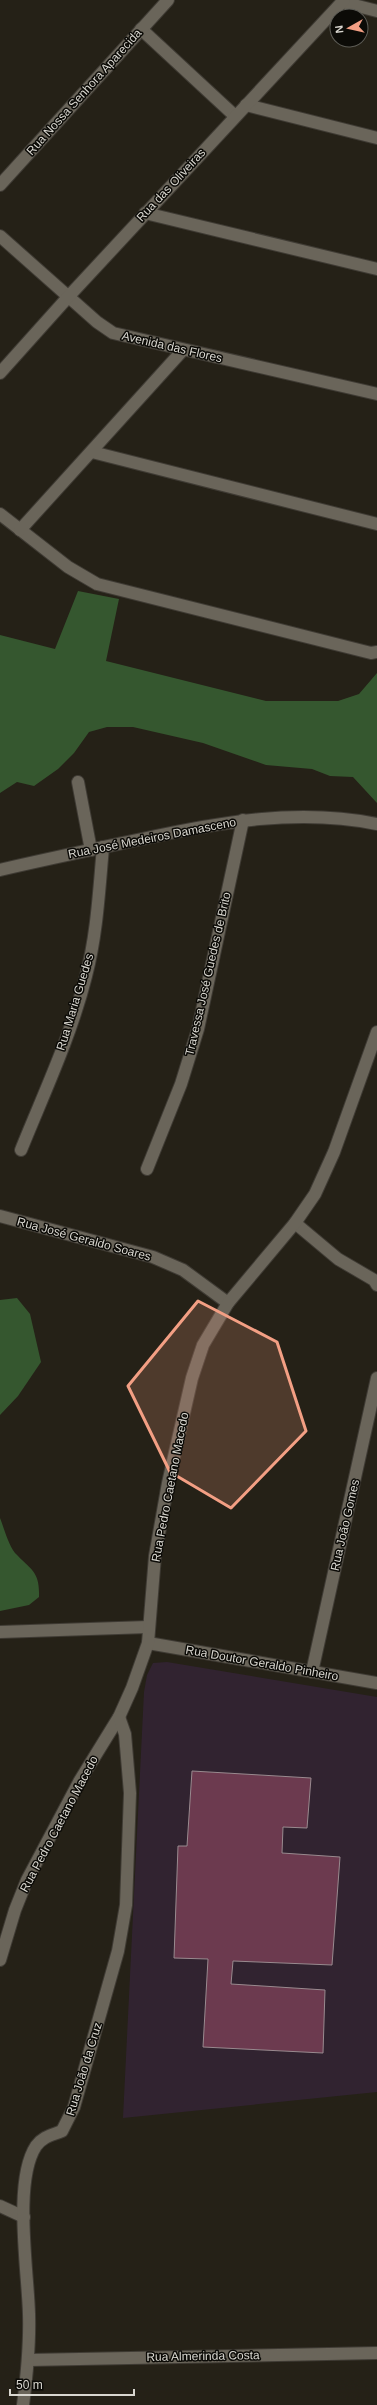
<svg xmlns="http://www.w3.org/2000/svg" width="377" height="2405" viewBox="0 0 377 2405" font-family="Arial,sans-serif">
<style>
.education{fill:#312330}
.forest{fill:#35572f}
.building{fill:#6c3a4f;stroke:#998a8f}
.lines{fill:none;stroke-linecap:round;stroke-linejoin:round}
.street-casing{stroke:#3f3b34;stroke-width:14}
.street{stroke:#6a655a;stroke-width:12}
.marked{fill:#f39f84;fill-opacity:0.2;stroke:#f39f84;stroke-width:3;stroke-linejoin:round}
.labels{text-anchor:middle;dominant-baseline:central;stroke-width:3;stroke-linejoin:round;paint-order:stroke}
.street-label{font-size:12px;fill:#d9d7d0;stroke:#0c0b07}
</style>
<rect width="100%" height="100%" fill="#252117"/>
<path class="education" d="M 167,1662 L 377,1697 L 377,2092 L 123,2118 L 144,1692 L 147,1675 L 153,1663 Z"/>
<g class="forest">
<path d="M 78,591 L 119,599 L 106,661 L 266,701 L 338,701 L 359,694 L 377,673 L 377,803 L 353,777 L 330,776 L 312,769 L 266,765 L 203,743 L 133,727 L 107,727 L 89,732 L 74,753 L 58,769 L 34,786 L 17,782 L 0,793 L 0,635 L 55,649 Z"/>
<path d="M 17,1298 L 30,1314 L 41,1362 L 18,1396 L 0,1415 L 0,1300 Z"/>
<path d="M 0,1518 C 4,1528 8,1544 15,1553 C 31,1570 40,1571 39,1597 L 29,1605 L 0,1611 Z"/>
</g>
<path class="building" d="M 192,1771 L 311,1778 L 307,1828 L 283,1827 L 282,1853 L 340,1857 L 332,1965 L 233,1961 L 231,1984 L 325,1990 L 323,2053 L 203,2047 L 208,1959 L 174,1958 L 178,1846 L 187,1846 Z"/>
<g class="lines">
<defs>
<g id="street">
<path d="M 342,2 L 377,11"/>
<path d="M 141,29 L 235,116"/>
<path d="M 246,105 L 377,138"/>
<path d="M 0,185 L 168,0"/>
<path d="M 145,213 L 377,269"/>
<path d="M 0,236 L 97,322 L 113,333 L 377,394"/>
<path d="M 0,373 L 69,296 L 344,0"/>
<path d="M 92,452 L 377,524"/>
<path d="M 0,514 L 68,567 L 97,584 L 371,653 L 377,652"/>
<path d="M 20,530 L 183,350"/>
<path d="M 78,782 L 91,850"/>
<path d="M 0,870 C 47,859 95,849 142,839 C 219,822 299,808 377,824"/>
<path d="M 21,1150 C 44,1093 71,1036 86,976 C 97,934 99,891 103,847"/>
<path d="M 147,1169 L 181,1084 L 198,1029 L 243,820"/>
<path d="M 0,1216 L 153,1257 L 183,1270 L 228,1303"/>
<path d="M 295,1223 L 338,1259 L 374,1280 L 377,1285"/>
<path d="M 0,1632 L 148,1627"/>
<path d="M 148,1643 L 377,1683"/>
<path d="M 312,1672 L 377,1378"/>
<path d="M 0,1960 L 15,1910 L 27,1880 L 79,1782 L 119,1717 L 132,1688 L 148,1643 L 155,1556 L 168,1483 L 192,1378 L 203,1345 L 228,1303 L 295,1223 L 315,1194 L 334,1152 L 377,1032"/>
<path d="M 0,2206 L 24,2217"/>
<path d="M 29,2360 L 377,2353"/>
<path d="M 23,2405 C 27,2374 30,2345 29,2314 C 28,2272 13,2181 36,2146 C 43,2136 53,2135 62,2131 L 74,2107 L 118,1951 L 126,1905 L 130,1793 L 125,1734 L 119,1717"/>
</g>
</defs>
<use href="#street" class="street-casing"/>
<use href="#street" class="street"/>
</g>
<path class="marked" d="M 198,1301 L 277,1342 L 306,1431 L 231,1508 L 170,1472 L 128,1386 Z"/>
<g class="labels">
<g class="street-label">
<text transform="translate(84 92) rotate(-48)">Rua Nossa Senhora Aparecida</text>
<text transform="translate(171 185) rotate(-47)">Rua das Oliveiras</text>
<text transform="translate(172 347) rotate(13)">Avenida das Flores</text>
<text transform="translate(152 838) rotate(-11)">Rua José Medeiros Damasceno</text>
<text transform="translate(208 974) rotate(-77)">Travessa José Guedes de Brito</text>
<text transform="translate(75 1002) rotate(-73)">Rua Maria Guedes</text>
<text transform="translate(84 1239) rotate(15)">Rua José Geraldo Soares</text>
<text transform="translate(170 1487) rotate(-79)">Rua Pedro Caetano Macedo</text>
<text transform="translate(345 1525) rotate(-77)">Rua João Gomes</text>
<text transform="translate(262 1663) rotate(10)">Rua Doutor Geraldo Pinheiro</text>
<text transform="translate(59 1824) rotate(-62)">Rua Pedro Caetano Macedo</text>
<text transform="translate(84 2069) rotate(-73)">Rua João da Cruz</text>
<text transform="translate(203 2356) rotate(-1)">Rua Almerinda Costa</text>
</g>
</g>
<g transform="translate(349 28) rotate(262)"><circle r="19" fill="#0c0b07" stroke="#5e5d57"/>
<path d="M0-3L7 15L0 10L-7 15Z" fill="#f39f84"/>
<text y="-6" font-size="11" font-weight="bold" text-anchor="middle" fill="#d9d7d0">N</text>
</g>
<path d="M10 2389v6h124v-6" fill="none" stroke="#d9d7d0" stroke-width="2"/>
<text x="16" y="2389" font-size="12" fill="#d9d7d0" stroke="#0c0b07" stroke-width="3" paint-order="stroke">50 m</text>
</svg>
